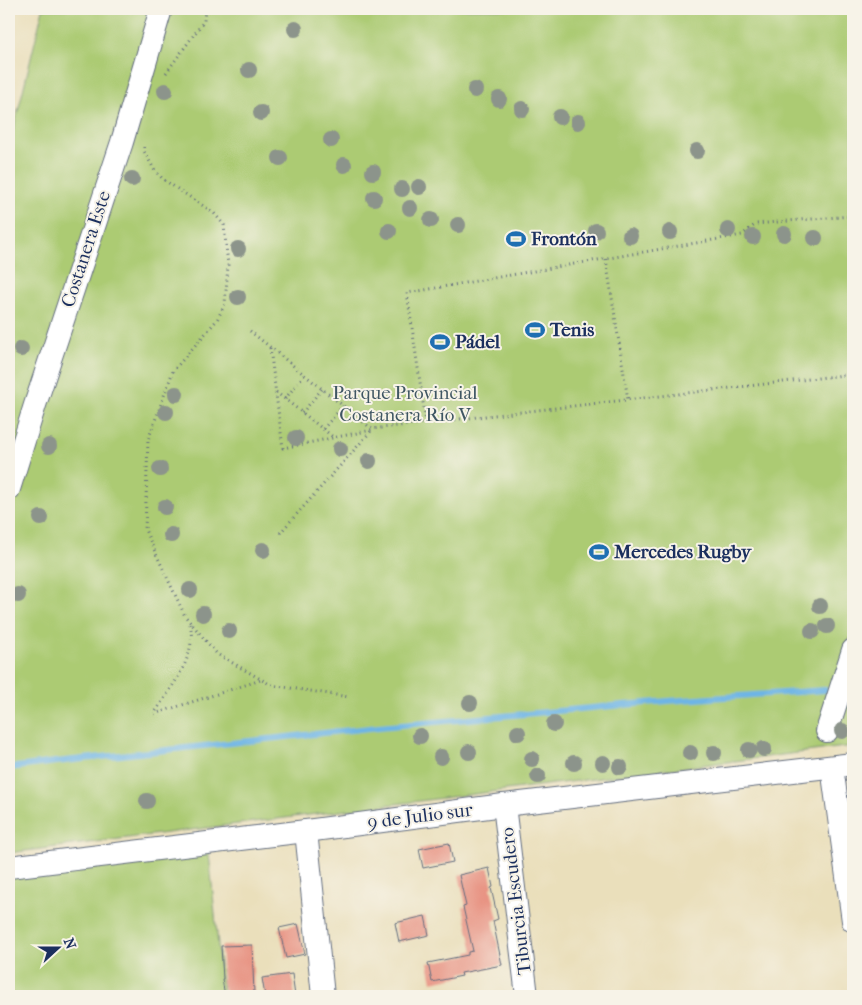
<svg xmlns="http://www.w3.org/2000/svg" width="862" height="1005" viewBox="0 0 862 1005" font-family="'IM FELL French Canon',serif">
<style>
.green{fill:#accb73;stroke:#647d68}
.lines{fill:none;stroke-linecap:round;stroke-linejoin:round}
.stream{stroke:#6eb5e5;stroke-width:6}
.building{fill:#e89484}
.minor-casing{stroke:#636d7f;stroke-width:24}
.path{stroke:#636d7f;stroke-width:3;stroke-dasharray:1 4;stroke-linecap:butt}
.minor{stroke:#fff;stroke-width:22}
.tree{fill:#8c948b}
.labels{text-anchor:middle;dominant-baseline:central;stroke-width:4;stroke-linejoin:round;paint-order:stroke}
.poi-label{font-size:19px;font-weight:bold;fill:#1b2f5e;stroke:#f7f3e8;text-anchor:start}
.street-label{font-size:19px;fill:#1b2f5e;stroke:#f7f3e8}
.park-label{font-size:19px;fill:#3f5663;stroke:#f7f3e8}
</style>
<rect width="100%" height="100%" fill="#f7f3e8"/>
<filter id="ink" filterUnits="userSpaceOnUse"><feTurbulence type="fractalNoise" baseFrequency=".02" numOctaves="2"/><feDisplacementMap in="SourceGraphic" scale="10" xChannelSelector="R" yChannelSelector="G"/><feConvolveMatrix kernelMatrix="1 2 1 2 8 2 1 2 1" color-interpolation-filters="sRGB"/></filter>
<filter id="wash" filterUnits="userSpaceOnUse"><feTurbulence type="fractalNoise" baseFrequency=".0096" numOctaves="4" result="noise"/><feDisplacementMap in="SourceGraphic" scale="20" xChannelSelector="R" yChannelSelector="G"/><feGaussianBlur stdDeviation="1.12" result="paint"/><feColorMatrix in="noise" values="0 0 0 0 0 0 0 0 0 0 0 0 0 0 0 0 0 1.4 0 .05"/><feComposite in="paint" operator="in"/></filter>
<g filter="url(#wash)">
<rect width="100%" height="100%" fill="#eadfbb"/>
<g class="green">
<path d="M 43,9 L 853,9 L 853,746 L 9,853 L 9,148 Z"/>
<path d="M 208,843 L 223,996 L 9,996 L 9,867 Z"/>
</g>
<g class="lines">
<path class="stream" d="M 9,768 L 56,762 L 379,727 L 668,701 L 825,690"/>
</g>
<g id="blocks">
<g class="building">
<path d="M 449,843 L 453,862 L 423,868 L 419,849 Z"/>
<path d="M 489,868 L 493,887 L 491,888 L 498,919 L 493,921 L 502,965 L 461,973 L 462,976 L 432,982 L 428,963 L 468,955 L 468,952 L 473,951 L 463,907 L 466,906 L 459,875 Z"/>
<path d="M 425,916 L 429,935 L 399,942 L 395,923 Z"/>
<path d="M 298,924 L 305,954 L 286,958 L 279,928 Z"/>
<path d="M 252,945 L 254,993 L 238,996 L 225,996 L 222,979 L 223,979 L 221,946 Z"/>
<path d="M 292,974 L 295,996 L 265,996 L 262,978 Z"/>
</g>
</g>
</g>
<g filter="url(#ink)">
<use href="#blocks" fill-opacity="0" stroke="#636d7f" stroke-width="1"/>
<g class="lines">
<defs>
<g id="minor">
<path d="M 9,489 L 35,405 L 122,142 L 161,9"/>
<path d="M 827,731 L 853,650"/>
<path d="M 832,767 L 853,921"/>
<path d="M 504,805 L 527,996"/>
<path d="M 306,831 L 323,996"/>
<path d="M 9,867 L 306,831 L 504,805 L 853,764"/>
</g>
</defs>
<use href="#minor" class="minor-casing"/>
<g class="path">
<path d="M 166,73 L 204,21 L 205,9"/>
<path d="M 144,147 L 144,151 L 155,171 L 164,180 L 214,213 L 224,225 L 228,265 L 225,304 L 217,320 L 173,371 L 148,440 L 145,530 L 185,616 L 217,654 L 271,685 L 349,697"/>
<path d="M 606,259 L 628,400"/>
<path d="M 250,331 L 372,429 L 853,374"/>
<path d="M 270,348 L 283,448 L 372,430"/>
<path d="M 276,392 L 333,437"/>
<path d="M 285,399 L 304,375"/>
<path d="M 302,413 L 322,389"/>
<path d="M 426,423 L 407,293 L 742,235 L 756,224 L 799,220 L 853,216"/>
<path d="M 323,429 L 343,406"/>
<path d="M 280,533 L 372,430"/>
<path d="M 190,624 C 198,657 170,688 154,714 L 261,680"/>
</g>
<use href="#minor" class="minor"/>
</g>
<g class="tree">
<circle cx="295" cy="29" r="8"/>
<circle cx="249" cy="70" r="8"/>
<circle cx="475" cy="90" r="8"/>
<circle cx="165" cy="91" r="8"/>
<circle cx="499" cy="99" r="8"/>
<circle cx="522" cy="109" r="8"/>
<circle cx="261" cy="113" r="8"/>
<circle cx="560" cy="117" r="8"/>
<circle cx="578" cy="122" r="8"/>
<circle cx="331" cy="140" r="8"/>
<circle cx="697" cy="151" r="8"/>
<circle cx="280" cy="158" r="8"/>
<circle cx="344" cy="165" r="8"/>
<circle cx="373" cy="172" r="8"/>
<circle cx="132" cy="179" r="8"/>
<circle cx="419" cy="187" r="8"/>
<circle cx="402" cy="189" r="8"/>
<circle cx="374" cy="198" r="8"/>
<circle cx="410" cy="208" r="8"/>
<circle cx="431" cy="220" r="8"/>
<circle cx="458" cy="225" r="8"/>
<circle cx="728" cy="230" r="8"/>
<circle cx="389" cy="231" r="8"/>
<circle cx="596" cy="231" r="8"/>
<circle cx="670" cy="232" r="8"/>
<circle cx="784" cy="234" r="8"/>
<circle cx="630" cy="236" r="8"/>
<circle cx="753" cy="237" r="8"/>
<circle cx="815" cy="238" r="8"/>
<circle cx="238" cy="249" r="8"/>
<circle cx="238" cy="297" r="8"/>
<circle cx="21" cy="349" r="8"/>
<circle cx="176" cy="394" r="8"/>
<circle cx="166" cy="412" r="8"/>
<circle cx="296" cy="438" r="8"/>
<circle cx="49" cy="446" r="8"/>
<circle cx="340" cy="449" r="8"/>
<circle cx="369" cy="461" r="8"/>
<circle cx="160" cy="469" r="8"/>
<circle cx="165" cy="507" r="8"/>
<circle cx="41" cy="518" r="8"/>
<circle cx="171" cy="535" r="8"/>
<circle cx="263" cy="550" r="8"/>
<circle cx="190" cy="590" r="8"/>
<circle cx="18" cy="595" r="8"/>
<circle cx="820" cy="606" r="8"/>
<circle cx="203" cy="614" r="8"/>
<circle cx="827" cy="626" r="8"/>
<circle cx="229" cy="631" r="8"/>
<circle cx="812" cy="631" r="8"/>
<circle cx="470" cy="703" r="8"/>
<circle cx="554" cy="724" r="8"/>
<circle cx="842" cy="731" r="8"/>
<circle cx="518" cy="733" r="8"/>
<circle cx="420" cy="736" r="8"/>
<circle cx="764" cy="749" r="8"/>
<circle cx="749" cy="750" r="8"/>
<circle cx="469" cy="752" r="8"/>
<circle cx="690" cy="753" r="8"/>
<circle cx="714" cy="753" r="8"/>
<circle cx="441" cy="757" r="8"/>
<circle cx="532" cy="759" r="8"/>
<circle cx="574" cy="763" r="8"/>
<circle cx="603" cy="763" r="8"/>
<circle cx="620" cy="767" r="8"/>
<circle cx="538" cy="776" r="8"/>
<circle cx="147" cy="801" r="8"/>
</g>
</g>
<defs>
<symbol id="stadium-bare" viewBox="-9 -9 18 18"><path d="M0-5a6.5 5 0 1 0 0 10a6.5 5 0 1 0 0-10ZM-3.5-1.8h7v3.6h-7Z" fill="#1f6fb2" stroke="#f7f3e8" stroke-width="2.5" paint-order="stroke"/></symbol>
</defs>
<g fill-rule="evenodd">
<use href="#stadium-bare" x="502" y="225" width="28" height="28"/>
<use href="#stadium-bare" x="521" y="316" width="28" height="28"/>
<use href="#stadium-bare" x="426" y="328" width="28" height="28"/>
<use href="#stadium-bare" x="585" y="538" width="28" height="28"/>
</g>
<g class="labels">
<g class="poi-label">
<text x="531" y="239">Frontón</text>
<text x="550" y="330">Tenis</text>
<text x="455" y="342">Pádel</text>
<text x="614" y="552">Mercedes Rugby</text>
</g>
<g class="street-label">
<text transform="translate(86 249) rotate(-72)">Costanera Este</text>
<text transform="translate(420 816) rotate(-7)">9 de Julio sur</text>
<text transform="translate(516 901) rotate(-97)">Tiburcia Escudero</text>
</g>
<g class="park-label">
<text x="405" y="393">Parque Provincial<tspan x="405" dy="22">Costanera Río V</tspan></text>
</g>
</g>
<rect width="862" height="1005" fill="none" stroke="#f7f3e8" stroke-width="30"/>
<g transform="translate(58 948) rotate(69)" stroke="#f7f3e8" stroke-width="4" paint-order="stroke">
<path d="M0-4L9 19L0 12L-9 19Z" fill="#1b2f5e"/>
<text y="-8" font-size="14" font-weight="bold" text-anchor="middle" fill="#1b2f5e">N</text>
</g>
</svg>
